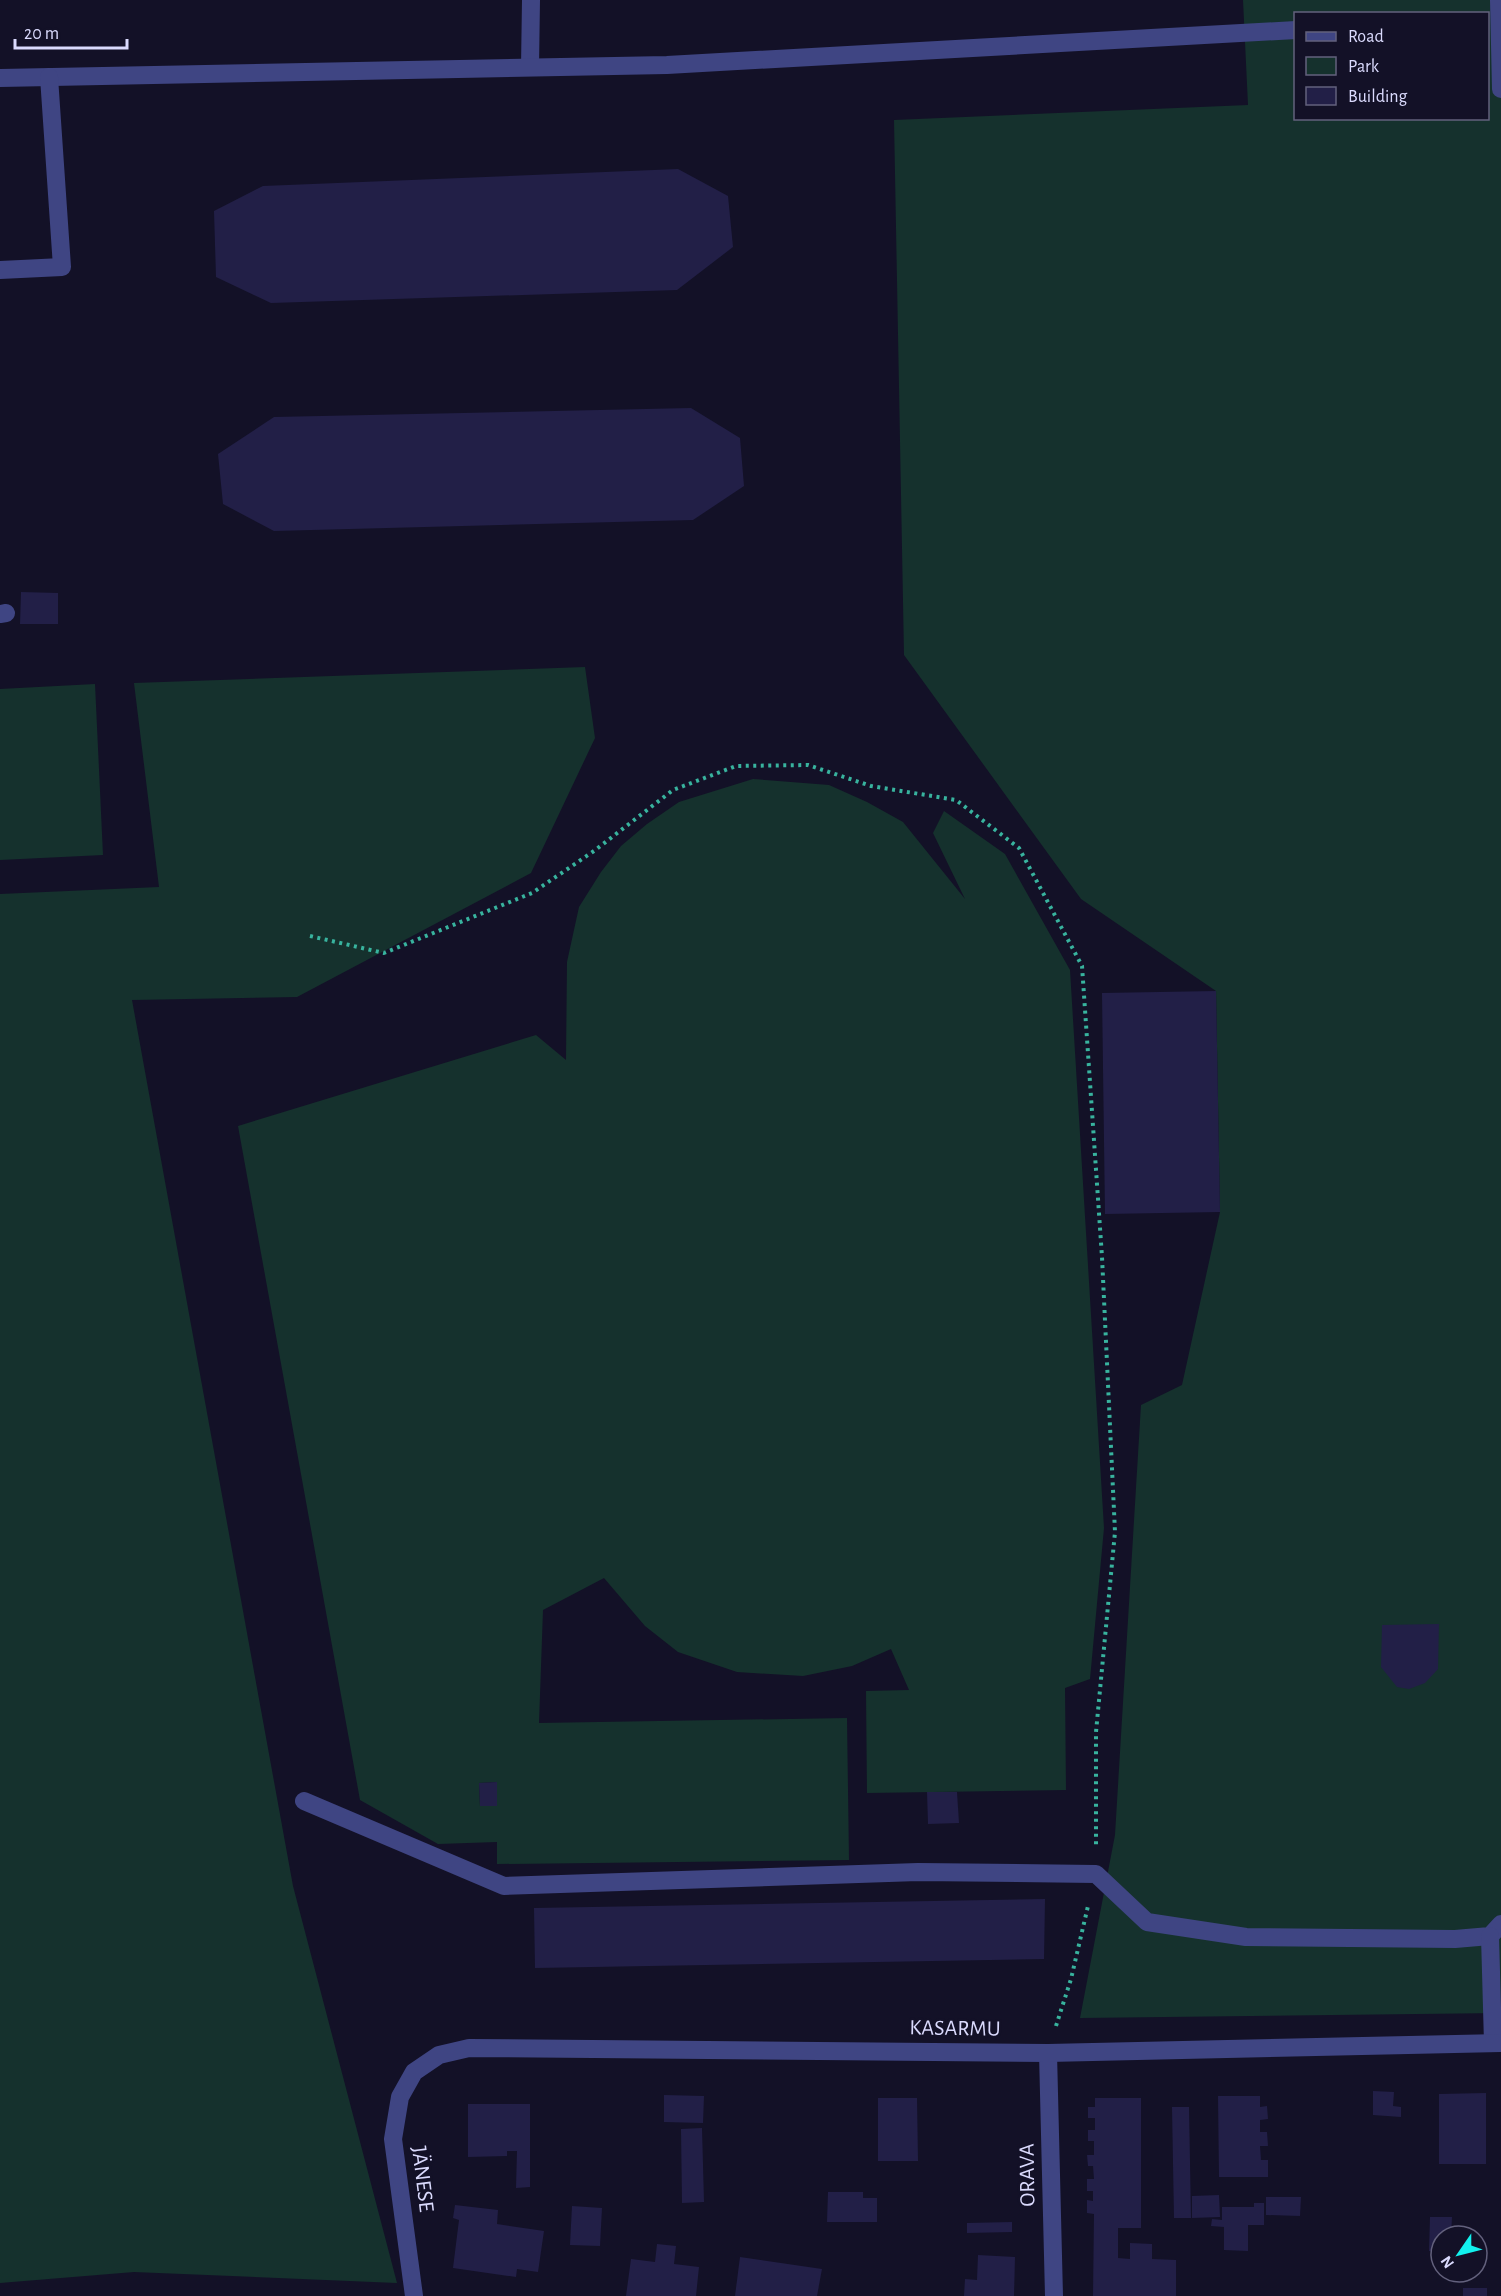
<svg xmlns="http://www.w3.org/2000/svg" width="1501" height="2296" viewBox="0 0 1501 2296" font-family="'Alegreya Sans',sans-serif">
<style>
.green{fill:#15312d;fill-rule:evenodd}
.building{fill:#221f47}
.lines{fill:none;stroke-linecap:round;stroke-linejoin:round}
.path{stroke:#38b39e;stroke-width:4;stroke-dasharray:3 4.5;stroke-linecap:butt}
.minor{stroke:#3f4583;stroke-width:18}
.labels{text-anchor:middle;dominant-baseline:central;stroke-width:5;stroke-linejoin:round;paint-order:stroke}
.street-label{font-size:22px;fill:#dadafd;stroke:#131127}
</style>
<rect width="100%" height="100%" fill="#131127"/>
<g class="green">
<path d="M 1243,0 L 1501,0 L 1501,2013 L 1080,2018 L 1115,1835 L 1141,1405 L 1182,1385 L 1220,1212 L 1216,991 L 1081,899 L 904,655 L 894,120 L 1248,105 ZM 1296,14 L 1488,14 L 1488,118 L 1296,118 Z"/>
<path d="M 585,667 L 595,738 L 531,873 L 297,997 L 132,1000 L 293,1886 L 397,2283 L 134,2272 L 0,2283 L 0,894 L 159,887 L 134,683 Z"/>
<path d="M 95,684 L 103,855 L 0,860 L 0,689 Z"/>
<path d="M 753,779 L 829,785 L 867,802 L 903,822 L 965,899 L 933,833 L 944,811 L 1005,854 L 1070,970 L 1104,1528 L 1090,1679 L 1065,1688 L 1066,1790 L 867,1793 L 866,1691 L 909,1690 L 891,1649 L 852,1666 L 803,1676 L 737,1672 L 678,1652 L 645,1626 L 604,1578 L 543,1610 L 539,1723 L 847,1718 L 849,1860 L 497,1864 L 497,1842 L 438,1844 L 360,1800 L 238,1126 L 536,1035 L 566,1060 L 567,962 L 579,907 L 601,872 L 621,846 L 647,824 L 679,802 ZM 497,1782 L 497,1806 L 480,1806 L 479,1783 Z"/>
</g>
<g class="building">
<path d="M 678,169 L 728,196 L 733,247 L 677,290 L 271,303 L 216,277 L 214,211 L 263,186 Z"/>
<path d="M 691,408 L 740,438 L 744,486 L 693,520 L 274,531 L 223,504 L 218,454 L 274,417 Z"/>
<path d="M 21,592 L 58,593 L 58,624 L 20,624 Z"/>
<path d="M 1216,991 L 1220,1212 L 1105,1214 L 1102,993 Z"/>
<path d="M 1439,1624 L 1438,1669 L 1425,1683 L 1409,1689 L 1397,1687 L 1381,1667 L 1382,1625 Z"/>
<path d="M 497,1782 L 497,1806 L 480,1806 L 479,1783 Z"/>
<path d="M 927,1792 L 957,1792 L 959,1823 L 928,1824 Z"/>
<path d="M 1045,1899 L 1044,1959 L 535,1968 L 534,1908 Z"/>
<path d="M 1373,2091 L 1394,2092 L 1393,2106 L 1401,2107 L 1401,2117 L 1373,2115 Z"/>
<path d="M 1486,2093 L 1486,2164 L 1439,2164 L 1439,2094 Z"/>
<path d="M 664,2095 L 704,2096 L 703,2123 L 664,2122 Z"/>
<path d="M 1218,2096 L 1260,2096 L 1260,2107 L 1267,2106 L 1268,2119 L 1260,2120 L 1260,2132 L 1267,2132 L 1268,2146 L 1260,2146 L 1261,2160 L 1268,2160 L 1268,2177 L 1219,2177 Z"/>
<path d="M 878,2098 L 917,2098 L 918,2161 L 878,2161 Z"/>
<path d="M 1095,2098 L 1141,2098 L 1141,2228 L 1109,2228 L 1118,2228 L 1118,2258 L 1130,2259 L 1130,2243 L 1152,2244 L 1152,2259 L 1176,2260 L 1176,2296 L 1093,2296 L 1094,2214 L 1087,2213 L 1087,2200 L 1093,2201 L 1093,2191 L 1087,2191 L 1087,2179 L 1094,2179 L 1093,2166 L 1088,2166 L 1087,2155 L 1094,2155 L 1094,2141 L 1088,2141 L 1088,2130 L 1095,2130 L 1095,2118 L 1088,2118 L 1088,2107 L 1095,2107 Z"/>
<path d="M 468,2104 L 530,2104 L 530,2187 L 516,2188 L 517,2151 L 507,2151 L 507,2156 L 468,2157 Z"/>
<path d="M 1172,2107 L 1189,2107 L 1191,2218 L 1174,2218 Z"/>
<path d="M 702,2128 L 704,2202 L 682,2203 L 681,2129 Z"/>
<path d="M 828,2192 L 863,2192 L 863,2198 L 877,2198 L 877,2222 L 827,2222 Z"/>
<path d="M 1219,2195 L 1220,2217 L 1192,2218 L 1192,2196 Z"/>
<path d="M 1266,2197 L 1301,2197 L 1300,2216 L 1266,2215 Z"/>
<path d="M 1254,2203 L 1264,2203 L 1264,2225 L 1248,2225 L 1248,2251 L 1224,2250 L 1224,2227 L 1211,2226 L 1212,2219 L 1222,2220 L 1222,2207 L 1254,2207 Z"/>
<path d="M 455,2205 L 498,2210 L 497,2224 L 544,2231 L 538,2272 L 517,2269 L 516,2277 L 453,2268 L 459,2220 L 453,2218 Z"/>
<path d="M 572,2206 L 602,2208 L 600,2246 L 570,2245 Z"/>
<path d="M 1430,2217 L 1452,2217 L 1451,2236 L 1441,2236 L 1441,2252 L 1429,2251 Z"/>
<path d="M 1012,2222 L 1012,2232 L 967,2233 L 967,2223 Z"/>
<path d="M 657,2244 L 676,2246 L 674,2264 L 699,2267 L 696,2296 L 626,2296 L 631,2259 L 655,2262 Z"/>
<path d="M 978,2255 L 1015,2257 L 1014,2296 L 964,2296 L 965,2279 L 977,2280 Z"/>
<path d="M 740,2257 L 822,2269 L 817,2296 L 735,2296 Z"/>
<rect x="1463" y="2288" width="24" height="8"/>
</g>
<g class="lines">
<g class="path">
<path d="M 310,936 L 384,953 L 532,893 L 594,851 L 673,790 L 736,766 L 808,765 L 871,786 L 956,800 L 1019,848 L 1082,966 L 1102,1257 L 1115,1532 L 1096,1732 L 1096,1845"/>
<path d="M 1056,2026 L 1071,1979 L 1088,1906"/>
</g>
<g class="minor">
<path d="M 1499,0 L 1501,89"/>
<path d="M 530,67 L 531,0"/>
<path d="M 0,78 L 667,65 L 1296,30"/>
<path d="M 0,270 L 62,267 L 49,77"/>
<path d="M 0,614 L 6,613"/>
<path d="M 304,1801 L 504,1886 L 918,1872 L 1096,1874 L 1147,1922 L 1246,1937 L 1455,1939 L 1490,1936 L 1501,1924"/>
<path d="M 1490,1936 L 1493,2043"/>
<path d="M 1048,2053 L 1054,2296"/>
<path d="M 414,2296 L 393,2139 L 400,2097 L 414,2072 L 439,2055 L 469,2048 L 1048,2053 L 1501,2043"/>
</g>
</g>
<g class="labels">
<g class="street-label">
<text transform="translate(955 2028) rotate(1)">KASARMU</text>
<text transform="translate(1027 2175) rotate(-91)">ORAVA</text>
<text transform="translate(423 2179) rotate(83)">JÄNESE</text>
</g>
</g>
<rect x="1294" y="12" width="195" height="108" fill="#131127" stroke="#63617d" stroke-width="1.5"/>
<rect x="1306" y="32" width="30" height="9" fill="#3f4583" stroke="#63617d" stroke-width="1.5"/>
<text x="1348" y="42" font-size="18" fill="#dadafd">Road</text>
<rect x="1306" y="57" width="30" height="18" fill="#15312d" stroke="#63617d" stroke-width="1.5"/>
<text x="1348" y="72" font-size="18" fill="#dadafd">Park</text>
<rect x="1306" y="87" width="30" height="18" fill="#221f47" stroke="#63617d" stroke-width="1.5"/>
<text x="1348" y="102" font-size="18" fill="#dadafd">Building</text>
<g transform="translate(1459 2254) rotate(235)"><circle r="28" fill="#131127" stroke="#63617d" stroke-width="1.5"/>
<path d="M0-4.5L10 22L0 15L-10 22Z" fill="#12f1ee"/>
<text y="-9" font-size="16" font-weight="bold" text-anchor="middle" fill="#dadafd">N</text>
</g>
<path d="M15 39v9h112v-9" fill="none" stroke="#dadafd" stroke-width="3"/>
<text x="24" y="39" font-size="18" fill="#dadafd" stroke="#131127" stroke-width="4.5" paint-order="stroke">20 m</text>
</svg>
